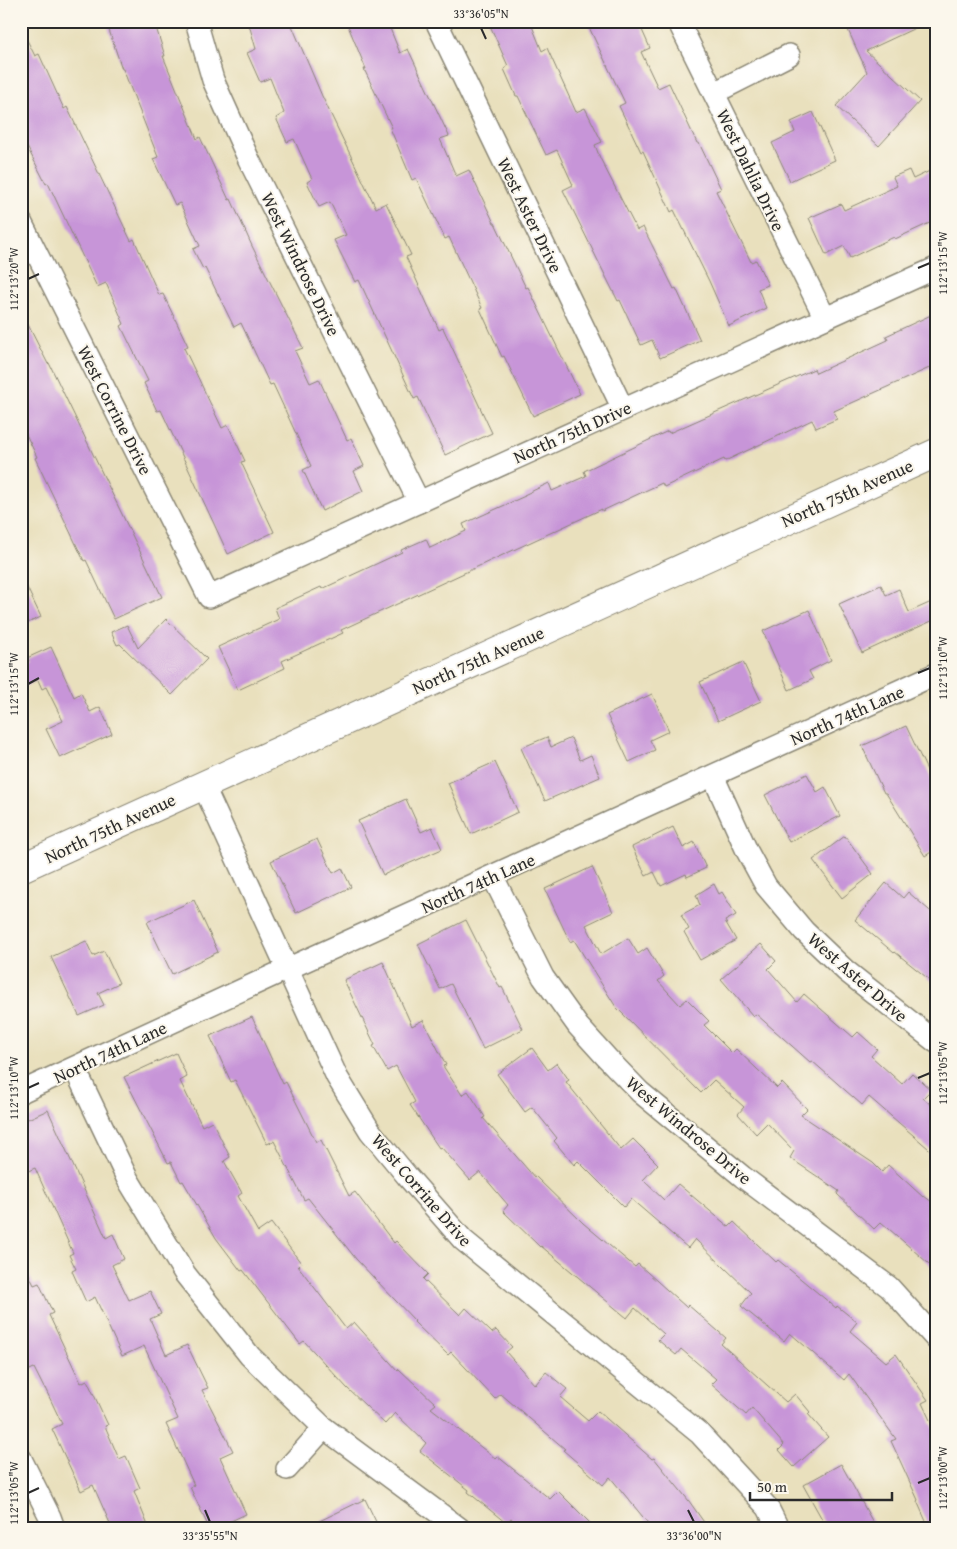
<svg xmlns="http://www.w3.org/2000/svg" width="957" height="1549" viewBox="0 0 957 1549" font-family="'Gentium Book Plus',serif">
<style>
.building{fill:#c795d8}
.lines{fill:none;stroke-linecap:round;stroke-linejoin:round}
.minor-casing{stroke:#8a8674;stroke-width:24}
.major-casing{stroke:#8a8674;stroke-width:30}
.minor{stroke:#fff;stroke-width:21}
.major{stroke:#fff;stroke-width:28}
.ticks{fill:none;stroke:#2b2b2b;stroke-width:2}
.labels{text-anchor:middle;dominant-baseline:central;stroke-width:4;stroke-linejoin:round;paint-order:stroke}
.street-label{font-size:18px;fill:#2b2b2b;stroke:#fbf7ec}
.neatline{fill:none;stroke:#2b2b2b;stroke-width:2}
.ticks-label{font-size:12px;text-anchor:middle;fill:#2b2b2b}
</style>
<rect width="100%" height="100%" fill="#fbf7ec"/>
<filter id="ink" filterUnits="userSpaceOnUse"><feTurbulence type="fractalNoise" baseFrequency=".02" numOctaves="2"/><feDisplacementMap in="SourceGraphic" scale="10" xChannelSelector="R" yChannelSelector="G"/><feConvolveMatrix kernelMatrix="1 2 1 2 8 2 1 2 1" color-interpolation-filters="sRGB"/></filter>
<filter id="wash" filterUnits="userSpaceOnUse"><feTurbulence type="fractalNoise" baseFrequency=".0096" numOctaves="4" result="noise"/><feDisplacementMap in="SourceGraphic" scale="20" xChannelSelector="R" yChannelSelector="G"/><feGaussianBlur stdDeviation="1.12" result="paint"/><feColorMatrix in="noise" values="0 0 0 0 0 0 0 0 0 0 0 0 0 0 0 0 0 1.4 0 .05"/><feComposite in="paint" operator="in"/></filter>
<g filter="url(#wash)">
<rect width="100%" height="100%" fill="#e9e0bd"/>
<g id="blocks">
<g class="building">
<path d="M 106,21 L 154,21 L 165,56 L 163,56 L 197,139 L 200,137 L 229,200 L 231,199 L 252,246 L 303,348 L 295,351 L 310,383 L 319,379 L 347,440 L 351,438 L 364,466 L 354,471 L 363,491 L 322,511 L 303,470 L 311,466 L 273,384 L 270,385 L 241,323 L 234,327 L 205,268 L 203,269 L 193,249 L 200,246 L 180,203 L 175,205 L 153,159 L 158,157 L 123,69 L 122,69 Z"/>
<path d="M 248,21 L 290,21 L 322,96 L 376,208 L 386,203 L 411,255 L 406,257 L 439,330 L 443,328 L 492,433 L 445,455 L 418,397 L 414,399 L 359,280 L 355,282 L 334,240 L 346,235 L 330,202 L 319,207 L 307,182 L 312,179 L 294,139 L 287,142 L 276,118 L 284,113 L 270,78 L 260,82 L 247,53 L 256,49 Z"/>
<path d="M 346,21 L 387,21 L 400,53 L 408,49 L 449,136 L 440,139 L 456,176 L 469,170 L 494,223 L 495,223 L 526,288 L 528,287 L 580,394 L 533,416 L 504,356 L 502,357 L 480,309 L 482,308 L 449,237 L 445,239 L 416,178 L 412,180 L 390,128 L 392,128 L 364,69 L 366,69 Z"/>
<path d="M 488,21 L 530,21 L 542,51 L 547,48 L 576,112 L 585,108 L 602,142 L 595,145 L 600,158 L 637,230 L 643,227 L 674,289 L 676,288 L 700,340 L 660,358 L 652,340 L 641,345 L 620,300 L 618,301 L 608,281 L 563,190 L 573,185 L 557,150 L 546,155 L 518,96 L 516,96 L 504,69 L 508,66 Z"/>
<path d="M 586,21 L 638,21 L 650,48 L 641,52 L 658,88 L 669,83 L 697,143 L 699,143 L 721,189 L 716,191 L 751,262 L 756,260 L 768,285 L 758,289 L 766,308 L 729,326 L 709,281 L 674,210 L 671,212 L 643,151 L 641,152 L 619,106 L 625,103 Z"/>
<path d="M 844,21 L 930,21 L 866,51 L 920,101 L 879,146 L 836,106 L 867,72 Z"/>
<path d="M 21,28 L 35,56 L 39,54 L 64,109 L 67,107 L 131,241 L 134,239 L 159,295 L 163,294 L 188,346 L 184,348 L 222,428 L 228,425 L 245,461 L 241,462 L 274,532 L 228,554 L 161,410 L 157,411 L 144,383 L 148,381 L 121,326 L 124,324 L 106,283 L 97,287 L 48,183 L 46,184 L 21,135 Z"/>
<path d="M 813,112 L 835,160 L 790,181 L 772,143 L 795,132 L 791,122 Z"/>
<path d="M 936,168 L 936,220 L 895,239 L 894,237 L 850,258 L 844,246 L 826,255 L 809,218 L 841,204 L 844,210 L 897,186 L 893,177 L 909,170 L 913,179 Z"/>
<path d="M 21,311 L 48,364 L 49,363 L 162,597 L 114,619 L 86,560 L 84,561 L 35,458 L 37,457 L 21,424 Z"/>
<path d="M 931,315 L 936,325 L 936,365 L 834,411 L 837,419 L 816,428 L 812,420 L 725,461 L 724,459 L 664,487 L 662,483 L 602,511 L 602,509 L 341,630 L 343,633 L 282,661 L 285,668 L 238,690 L 218,647 L 279,619 L 275,608 L 321,587 L 322,589 L 402,552 L 401,550 L 426,539 L 430,548 L 466,531 L 463,524 L 525,496 L 524,495 L 549,483 L 552,491 L 586,476 L 584,471 L 668,431 L 669,433 L 814,369 L 816,373 L 888,340 L 886,336 Z"/>
<path d="M 21,575 L 41,617 L 21,626 Z"/>
<path d="M 881,585 L 886,595 L 899,589 L 909,612 L 936,600 L 936,619 L 862,653 L 839,604 Z"/>
<path d="M 809,610 L 831,660 L 809,671 L 813,679 L 789,690 L 763,631 Z"/>
<path d="M 166,619 L 207,659 L 172,695 L 120,644 L 117,645 L 111,632 L 127,625 L 138,648 Z"/>
<path d="M 51,647 L 74,697 L 81,693 L 90,712 L 100,707 L 112,734 L 60,758 L 46,729 L 63,721 L 46,687 L 42,689 L 38,680 L 21,688 L 21,664 L 29,661 L 27,658 Z"/>
<path d="M 743,662 L 761,701 L 718,721 L 700,682 Z"/>
<path d="M 652,694 L 669,731 L 650,740 L 655,750 L 629,762 L 607,715 Z"/>
<path d="M 906,726 L 936,789 L 936,849 L 925,856 L 886,793 L 884,793 L 862,746 Z"/>
<path d="M 547,737 L 551,747 L 571,738 L 580,760 L 591,755 L 600,777 L 545,801 L 521,748 Z"/>
<path d="M 495,762 L 518,812 L 471,834 L 448,783 Z"/>
<path d="M 807,774 L 817,792 L 825,787 L 840,816 L 789,842 L 765,795 Z"/>
<path d="M 406,799 L 421,832 L 432,827 L 442,849 L 383,875 L 358,821 Z"/>
<path d="M 673,827 L 683,848 L 694,842 L 706,868 L 687,877 L 686,874 L 661,886 L 654,872 L 646,876 L 632,847 Z"/>
<path d="M 845,836 L 873,874 L 842,898 L 813,860 Z"/>
<path d="M 317,839 L 333,873 L 342,868 L 351,887 L 296,913 L 271,861 Z"/>
<path d="M 592,867 L 613,912 L 586,925 L 601,954 L 628,938 L 638,954 L 647,948 L 664,976 L 658,981 L 680,1005 L 687,999 L 709,1021 L 704,1025 L 732,1053 L 736,1049 L 777,1088 L 782,1083 L 807,1109 L 801,1115 L 873,1163 L 882,1172 L 888,1165 L 923,1197 L 924,1196 L 936,1205 L 936,1270 L 881,1222 L 874,1229 L 837,1194 L 839,1191 L 790,1158 L 794,1151 L 767,1123 L 756,1134 L 738,1114 L 744,1107 L 714,1080 L 701,1093 L 616,1007 L 574,940 L 570,942 L 545,889 Z"/>
<path d="M 886,883 L 903,898 L 908,892 L 936,916 L 936,985 L 895,952 L 894,953 L 855,920 Z"/>
<path d="M 714,884 L 719,894 L 722,892 L 736,915 L 725,921 L 736,940 L 700,960 L 684,932 L 689,929 L 681,915 L 700,905 L 696,895 Z"/>
<path d="M 194,900 L 218,952 L 172,974 L 147,922 Z"/>
<path d="M 466,920 L 500,988 L 502,987 L 523,1029 L 483,1049 L 451,984 L 440,989 L 418,944 Z"/>
<path d="M 86,941 L 93,956 L 104,951 L 119,983 L 98,993 L 104,1005 L 79,1016 L 51,957 Z"/>
<path d="M 761,944 L 776,961 L 768,969 L 797,1002 L 804,994 L 853,1037 L 858,1032 L 877,1049 L 871,1056 L 902,1084 L 912,1073 L 931,1090 L 923,1098 L 936,1109 L 936,1155 L 869,1097 L 862,1105 L 812,1061 L 810,1062 L 756,1014 L 753,1016 L 721,979 Z"/>
<path d="M 383,962 L 412,1026 L 423,1020 L 446,1065 L 443,1066 L 462,1095 L 468,1091 L 485,1117 L 483,1118 L 535,1178 L 536,1177 L 583,1223 L 635,1267 L 638,1264 L 686,1307 L 688,1305 L 726,1338 L 721,1344 L 786,1402 L 795,1394 L 810,1412 L 808,1414 L 828,1437 L 794,1467 L 779,1450 L 784,1445 L 752,1408 L 746,1415 L 711,1384 L 716,1379 L 681,1349 L 676,1355 L 658,1340 L 664,1334 L 635,1308 L 627,1318 L 541,1246 L 540,1247 L 503,1211 L 508,1205 L 480,1172 L 470,1180 L 441,1147 L 439,1148 L 410,1105 L 415,1102 L 396,1066 L 387,1071 L 373,1046 L 375,1045 L 344,980 Z"/>
<path d="M 252,1017 L 283,1084 L 286,1082 L 316,1142 L 321,1140 L 349,1196 L 355,1192 L 394,1243 L 396,1241 L 428,1274 L 423,1279 L 460,1315 L 466,1308 L 492,1333 L 496,1330 L 512,1347 L 506,1352 L 535,1385 L 546,1372 L 567,1389 L 560,1397 L 588,1421 L 598,1411 L 652,1459 L 654,1458 L 689,1501 L 708,1528 L 652,1528 L 610,1477 L 603,1485 L 563,1450 L 565,1449 L 501,1394 L 495,1399 L 451,1352 L 448,1355 L 414,1322 L 415,1321 L 356,1259 L 308,1198 L 304,1200 L 274,1141 L 267,1144 L 235,1080 L 231,1082 L 210,1036 Z"/>
<path d="M 532,1048 L 548,1070 L 557,1063 L 569,1080 L 566,1082 L 621,1150 L 633,1139 L 658,1164 L 643,1180 L 664,1200 L 678,1184 L 729,1227 L 734,1222 L 776,1262 L 778,1260 L 836,1308 L 837,1306 L 857,1322 L 850,1331 L 886,1362 L 896,1354 L 928,1400 L 922,1403 L 936,1433 L 936,1528 L 929,1528 L 917,1501 L 918,1500 L 891,1441 L 896,1439 L 849,1374 L 844,1380 L 790,1333 L 784,1341 L 741,1306 L 751,1293 L 695,1239 L 688,1248 L 631,1199 L 624,1207 L 578,1161 L 574,1165 L 554,1141 L 557,1138 L 532,1107 L 525,1112 L 497,1074 Z"/>
<path d="M 176,1053 L 187,1077 L 180,1081 L 202,1126 L 212,1121 L 230,1157 L 224,1161 L 242,1193 L 238,1196 L 258,1232 L 271,1223 L 301,1263 L 298,1266 L 346,1329 L 354,1322 L 398,1371 L 399,1369 L 436,1404 L 431,1408 L 495,1458 L 497,1456 L 550,1499 L 558,1491 L 595,1528 L 521,1528 L 511,1518 L 506,1523 L 468,1492 L 469,1490 L 420,1451 L 426,1443 L 395,1413 L 385,1424 L 347,1388 L 304,1341 L 300,1344 L 243,1270 L 241,1271 L 216,1238 L 183,1181 L 181,1182 L 171,1162 L 168,1163 L 124,1077 Z"/>
<path d="M 48,1110 L 106,1238 L 113,1234 L 124,1259 L 112,1265 L 129,1300 L 150,1291 L 161,1314 L 150,1319 L 166,1355 L 187,1345 L 208,1388 L 202,1390 L 233,1451 L 220,1457 L 246,1514 L 216,1528 L 209,1528 L 190,1487 L 194,1485 L 166,1424 L 178,1419 L 144,1346 L 122,1356 L 95,1297 L 86,1302 L 72,1271 L 76,1269 L 69,1255 L 73,1253 L 35,1168 L 26,1172 L 21,1162 L 21,1122 Z"/>
<path d="M 21,1259 L 34,1285 L 39,1283 L 53,1313 L 49,1315 L 81,1383 L 87,1380 L 108,1425 L 105,1426 L 119,1459 L 126,1456 L 140,1488 L 134,1491 L 149,1528 L 112,1528 L 93,1485 L 81,1491 L 52,1429 L 62,1424 L 45,1388 L 44,1388 L 34,1368 L 21,1374 Z"/>
<path d="M 841,1464 L 876,1528 L 827,1528 L 803,1485 Z"/>
<path d="M 365,1499 L 379,1528 L 305,1528 Z"/>
</g>
</g>
</g>
<g filter="url(#ink)">
<use href="#blocks" fill-opacity="0" stroke="#8a8674" stroke-width="1"/>
<g class="lines">
<defs>
<g id="minor">
<path d="M 196,21 L 213,80 L 249,160 L 419,502"/>
<path d="M 436,21 L 623,409"/>
<path d="M 678,21 L 825,318"/>
<path d="M 714,93 L 789,55"/>
<path d="M 21,222 L 209,597 L 936,268"/>
<path d="M 713,776 L 747,851 L 766,886 L 804,931 L 846,971 L 936,1042"/>
<path d="M 203,785 L 337,1077 L 370,1131 L 407,1176 L 463,1240 L 699,1433 L 768,1508 L 778,1528"/>
<path d="M 493,877 L 543,977 L 578,1026 L 607,1058 L 640,1092 L 743,1177 L 889,1287 L 936,1339"/>
<path d="M 75,1069 L 127,1178 L 185,1274 L 250,1356 L 324,1428 L 459,1528"/>
<path d="M 21,1092 L 287,969 L 936,674"/>
<path d="M 21,1459 L 50,1517 L 54,1528"/>
<path d="M 287,1469 L 324,1428"/>
</g>
<path id="major" d="M 21,868 L 936,453"/>
</defs>
<use href="#minor" class="minor-casing"/>
<use href="#major" class="major-casing"/>
<use href="#minor" class="minor"/>
<use href="#major" class="major"/>
</g>
</g>
<path class="ticks" d="M 481,28 L 486,39M 918,268 L 930,263M 28,279 L 39,274M 918,673 L 930,668M 28,684 L 39,678M 918,1078 L 930,1073M 28,1088 L 39,1083M 918,1483 L 930,1478M 28,1493 L 39,1488M 205,1510 L 210,1522M 688,1510 L 694,1522"/>
<g class="labels">
<g class="street-label">
<text transform="translate(751 170) rotate(64)">West Dahlia Drive</text>
<text transform="translate(530 215) rotate(64)">West Aster Drive</text>
<text transform="translate(301 264) rotate(64)">West Windrose Drive</text>
<text transform="translate(115 410) rotate(63)">West Corrine Drive</text>
<text transform="translate(572 432) rotate(-24)">North 75th Drive</text>
<text transform="translate(847 493) rotate(-24)">North 75th Avenue</text>
<text transform="translate(478 660) rotate(-24)">North 75th Avenue</text>
<text transform="translate(847 715) rotate(-24)">North 74th Lane</text>
<text transform="translate(110 828) rotate(-25)">North 75th Avenue</text>
<text transform="translate(478 883) rotate(-24)">North 74th Lane</text>
<text transform="translate(858 977) rotate(41)">West Aster Drive</text>
<text transform="translate(110 1052) rotate(-25)">North 74th Lane</text>
<text transform="translate(689 1130) rotate(40)">West Windrose Drive</text>
<text transform="translate(422 1190) rotate(49)">West Corrine Drive</text>
</g>
</g>
<rect width="957" height="1549" fill="none" stroke="#fbf7ec" stroke-width="55"/>
<path d="M750 1492v8h142v-8" fill="none" stroke="#2b2b2b" stroke-width="2.5"/>
<text x="757" y="1492" font-size="15" fill="#2b2b2b" stroke="#fbf7ec" stroke-width="4" paint-order="stroke">50 m</text>
<rect x="28" y="28" width="902" height="1494" class="neatline"/>
<g class="ticks-label">
<text x="481" y="18">33°36'05"N</text>
<text transform="translate(943 263) rotate(-90)" y="4">112°13'15"W</text>
<text transform="translate(14 279) rotate(-90)" y="4">112°13'20"W</text>
<text transform="translate(943 668) rotate(-90)" y="4">112°13'10"W</text>
<text transform="translate(14 684) rotate(-90)" y="4">112°13'15"W</text>
<text transform="translate(943 1073) rotate(-90)" y="4">112°13'05"W</text>
<text transform="translate(14 1088) rotate(-90)" y="4">112°13'10"W</text>
<text transform="translate(943 1478) rotate(-90)" y="4">112°13'00"W</text>
<text transform="translate(14 1493) rotate(-90)" y="4">112°13'05"W</text>
<text x="210" y="1540">33°35'55"N</text>
<text x="694" y="1540">33°36'00"N</text>
</g>
</svg>
